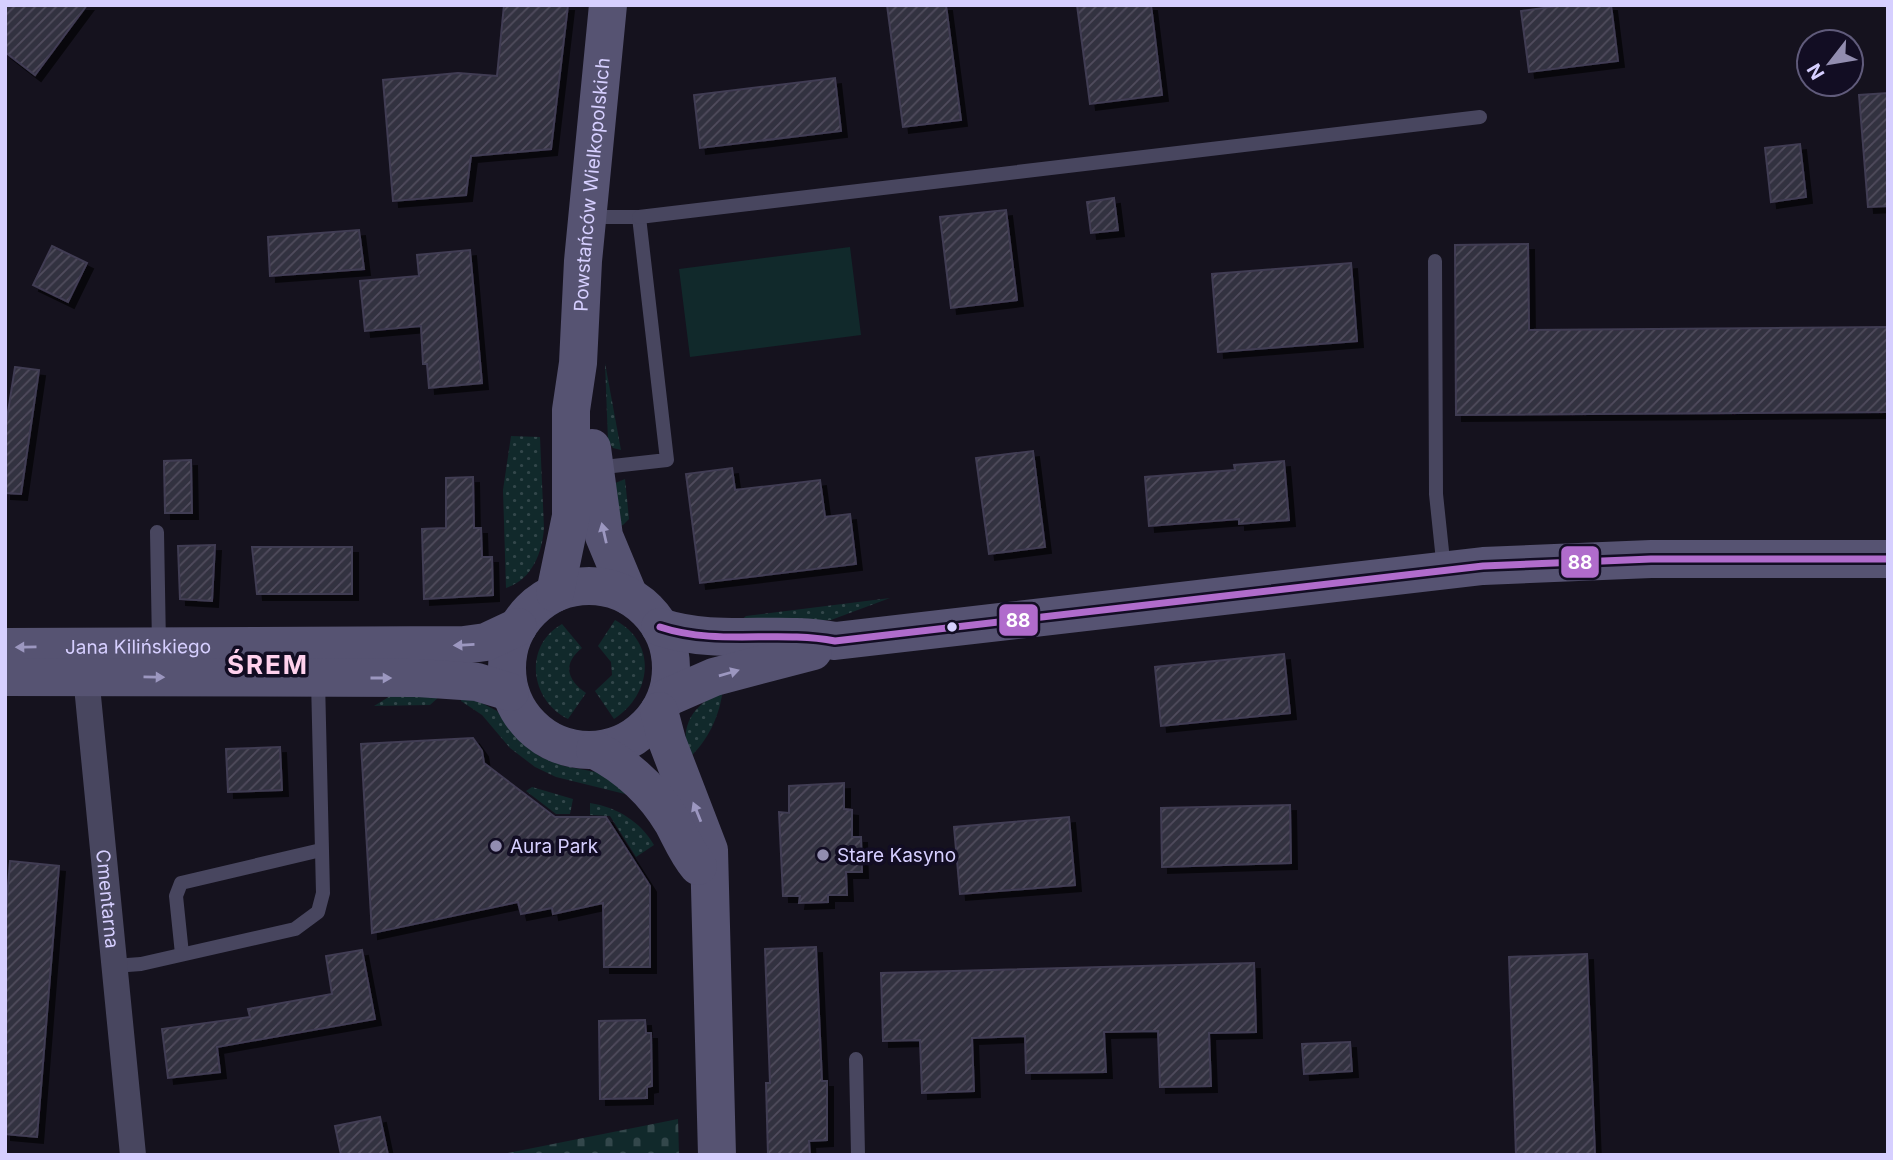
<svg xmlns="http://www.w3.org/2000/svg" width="1893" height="1160" viewBox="0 0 1893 1160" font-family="Inter,sans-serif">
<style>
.grass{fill:url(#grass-dots)}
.cemetery{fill:url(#cemetery-stones)}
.green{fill:#11292b}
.building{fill:url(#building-hatch);stroke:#413c53;stroke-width:2;filter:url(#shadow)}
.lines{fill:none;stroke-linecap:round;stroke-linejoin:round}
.lane{stroke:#48465f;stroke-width:14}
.street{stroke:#48465f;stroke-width:26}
.secondary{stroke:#565372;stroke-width:38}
.bus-1-casing{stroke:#120d23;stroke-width:12}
.bus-1{stroke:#b06ccc;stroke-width:7}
.oneway{fill:#9c97c0}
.bus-dot{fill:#d6cfff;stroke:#120d23;stroke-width:2.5}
.poi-dot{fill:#928db0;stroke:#120d23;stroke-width:2.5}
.labels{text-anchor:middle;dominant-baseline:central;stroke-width:7;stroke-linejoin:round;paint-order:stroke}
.street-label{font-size:19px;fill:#d6cfff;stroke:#120d23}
.poi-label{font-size:19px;fill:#d6cfff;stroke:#120d23;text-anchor:start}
.district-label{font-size:26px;font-weight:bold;letter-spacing:2px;fill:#ffd1ed;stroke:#120d23}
.line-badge{stroke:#120d23;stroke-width:2.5}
.badge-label{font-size:19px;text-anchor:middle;font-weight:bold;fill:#fff}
</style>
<defs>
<pattern id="grass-dots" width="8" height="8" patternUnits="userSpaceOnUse" patternTransform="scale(1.75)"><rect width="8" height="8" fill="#11292b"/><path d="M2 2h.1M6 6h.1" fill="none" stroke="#33474b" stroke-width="1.8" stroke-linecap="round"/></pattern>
<pattern id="cemetery-stones" width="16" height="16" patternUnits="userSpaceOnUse" patternTransform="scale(1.75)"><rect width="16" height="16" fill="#11292b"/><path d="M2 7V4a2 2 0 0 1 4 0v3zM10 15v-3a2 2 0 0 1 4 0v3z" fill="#33474b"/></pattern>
<pattern id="building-hatch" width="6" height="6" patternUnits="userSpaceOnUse" patternTransform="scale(1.75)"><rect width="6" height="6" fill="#333040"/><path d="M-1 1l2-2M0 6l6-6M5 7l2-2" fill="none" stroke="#504d5d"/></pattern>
<filter id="shadow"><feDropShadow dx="6" dy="6" stdDeviation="0" flood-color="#0009"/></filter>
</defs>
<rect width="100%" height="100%" fill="#15121e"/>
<g class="grass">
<path d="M 605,363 L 621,450 L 613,448 L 608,441 Z"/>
<path d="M 511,436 L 540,437 L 544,528 C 542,554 532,579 506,588 L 503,490 Z"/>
<path d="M 625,479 L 629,519 L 623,525 L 614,527 L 613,484 Z"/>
<path d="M 890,598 L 831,620 L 740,621 L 746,616 Z"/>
<path d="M 615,620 C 658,643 652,695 614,719 L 595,691 L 612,675 L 611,662 L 598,646 Z"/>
<path d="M 562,624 L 582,648 C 563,663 566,679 586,693 L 568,719 C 530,700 523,646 562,624 Z"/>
<path d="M 723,688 C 720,716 708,741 687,760 C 681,720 691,710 723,688 Z"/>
<path d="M 461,692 L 497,711 L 520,741 L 539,756 L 564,766 L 601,773 L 629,795 L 556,777 L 535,767 L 510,748 L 482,715 L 461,701 Z"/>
<path d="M 395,693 L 440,696 L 430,705 L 374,706 Z"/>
<path d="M 532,787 L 573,799 L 570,814 L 556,814 L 526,791 Z"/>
<path d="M 590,803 C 617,807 641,822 654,845 L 636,857 L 610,816 L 590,815 Z"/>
</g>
<path class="cemetery" d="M 678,1119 L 679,1155 L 498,1155 Z"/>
<path class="green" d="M 850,247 L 861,335 L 690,357 L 679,269 Z"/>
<g class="building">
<path d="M 5,5 L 87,5 L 35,75 L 5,52 Z"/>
<path d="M 504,5 L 568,5 L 551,149 L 471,156 L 466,195 L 393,201 L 383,80 L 458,73 L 497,76 Z"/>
<path d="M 887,5 L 946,5 L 961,120 L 903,127 Z"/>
<path d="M 1077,5 L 1151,5 L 1162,95 L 1090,104 Z"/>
<path d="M 1565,5 L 1611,5 L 1618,61 L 1529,72 L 1521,11 Z"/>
<path d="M 835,78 L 841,131 L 700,148 L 694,95 Z"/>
<path d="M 1888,93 L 1888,206 L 1868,207 L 1859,95 Z"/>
<path d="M 1800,144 L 1806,197 L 1771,202 L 1765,148 Z"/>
<path d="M 1114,198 L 1118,230 L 1091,233 L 1087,202 Z"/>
<path d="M 1006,210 L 1017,300 L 951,308 L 940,217 Z"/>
<path d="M 359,230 L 364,269 L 270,276 L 268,237 Z"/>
<path d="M 1528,244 L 1529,330 L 1888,327 L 1888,412 L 1456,415 L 1455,245 Z"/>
<path d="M 52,246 L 87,263 L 68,302 L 33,285 Z"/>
<path d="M 470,250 L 482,383 L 429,388 L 427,364 L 423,364 L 421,326 L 365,331 L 360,281 L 419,276 L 417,255 Z"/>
<path d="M 1351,263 L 1357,341 L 1218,352 L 1212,274 Z"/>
<path d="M 15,367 L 39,370 L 21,494 L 5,493 L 5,431 Z"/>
<path d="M 1033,451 L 1045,547 L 989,554 L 976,458 Z"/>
<path d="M 191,460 L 192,513 L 165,513 L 164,461 Z"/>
<path d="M 1284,461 L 1289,520 L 1239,524 L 1239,519 L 1149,526 L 1145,477 L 1235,470 L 1234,465 Z"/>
<path d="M 732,468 L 735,490 L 820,480 L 825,517 L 850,514 L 856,564 L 700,583 L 686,474 Z"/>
<path d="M 473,477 L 474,528 L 481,528 L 482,557 L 492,557 L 493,595 L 424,599 L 422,529 L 446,528 L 446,478 Z"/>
<path d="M 215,545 L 212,601 L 180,599 L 178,546 Z"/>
<path d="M 252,547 L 352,547 L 352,594 L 257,594 Z"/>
<path d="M 1284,654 L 1290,713 L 1161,726 L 1155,667 Z"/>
<path d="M 473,738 L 482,751 L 484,763 L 555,817 L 606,817 L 650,886 L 650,967 L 604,967 L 603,903 L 553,914 L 552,908 L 521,914 L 518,902 L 372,933 L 361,744 Z"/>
<path d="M 280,747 L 282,790 L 228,792 L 226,749 Z"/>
<path d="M 844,783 L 844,809 L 852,810 L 852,837 L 861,837 L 862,872 L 846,872 L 847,895 L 828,895 L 828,902 L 799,903 L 800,896 L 783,896 L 779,812 L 789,813 L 789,786 Z"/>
<path d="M 1290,805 L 1291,863 L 1162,867 L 1161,808 Z"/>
<path d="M 1069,817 L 1075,885 L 960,894 L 954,827 Z"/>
<path d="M 10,861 L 59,866 L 37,1137 L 5,1134 L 5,923 Z"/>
<path d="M 816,947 L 822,1081 L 827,1081 L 827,1140 L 809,1141 L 810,1155 L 768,1155 L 766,1083 L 770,1083 L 765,949 Z"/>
<path d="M 362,950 L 375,1019 L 217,1047 L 220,1072 L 168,1078 L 162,1029 L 250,1017 L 248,1009 L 332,994 L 326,956 Z"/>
<path d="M 1587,954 L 1595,1155 L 1516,1155 L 1509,957 Z"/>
<path d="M 1254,963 L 1256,1032 L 1209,1033 L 1211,1086 L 1160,1087 L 1158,1031 L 1104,1032 L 1106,1072 L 1026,1073 L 1025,1036 L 972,1038 L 974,1091 L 922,1093 L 920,1040 L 883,1041 L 881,973 Z"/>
<path d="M 645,1020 L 646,1033 L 651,1033 L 652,1086 L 647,1087 L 647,1098 L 600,1099 L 599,1021 Z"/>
<path d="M 1350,1042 L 1352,1071 L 1304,1074 L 1302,1044 Z"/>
<path d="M 380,1117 L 388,1155 L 341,1155 L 335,1126 Z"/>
</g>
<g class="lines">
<g class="lane">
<path d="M 590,217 L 639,217 L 667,460 L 595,468"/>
<path d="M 639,217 L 1480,117"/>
<path d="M 1435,261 L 1436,494 L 1444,570"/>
<path d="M 157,532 L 159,645"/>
<path d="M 182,954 L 176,896 L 181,883 L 321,850"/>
<path d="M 114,966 L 141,964 L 295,929 L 318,912 L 323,893 L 318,680"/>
<path d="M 856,1059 L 858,1155"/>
</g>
<path class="street" id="s1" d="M 88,662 L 86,676 L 133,1155"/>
<g class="secondary">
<path d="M 592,448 L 604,536 L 629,596"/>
<circle cx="589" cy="668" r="82"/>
<path id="s2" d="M 555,593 L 571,516 L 571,410 L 578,363 L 583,261 L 608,5"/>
<path d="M 660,627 C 717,646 777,630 835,641 L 1483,566 L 1651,559 L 1888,559"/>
<path id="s3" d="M 5,647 L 464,645 L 486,642 L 518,627"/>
<path d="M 5,677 L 418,678 L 477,682 L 510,692"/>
<path d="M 666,698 L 714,677 L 813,651"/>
<path d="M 659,711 L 667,741 L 709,850 L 717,1155"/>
<path d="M 595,750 C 628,767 654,791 673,823 C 681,838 687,853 698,866"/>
</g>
<defs>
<path id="bus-1" d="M 660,627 C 717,646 777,630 835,641 L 1483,566 L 1651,559 L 1888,559"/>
</defs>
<use href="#bus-1" class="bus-1-casing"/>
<use href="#bus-1" class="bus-1"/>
</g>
<defs><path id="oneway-solid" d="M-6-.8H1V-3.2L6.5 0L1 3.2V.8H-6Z" transform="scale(1.75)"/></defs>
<g class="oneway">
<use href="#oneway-solid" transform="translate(604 533) rotate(-103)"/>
<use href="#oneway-solid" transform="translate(464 645) rotate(177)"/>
<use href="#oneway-solid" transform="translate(26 647) rotate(179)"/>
<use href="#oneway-solid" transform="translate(729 673) rotate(-16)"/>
<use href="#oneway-solid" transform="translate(154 677) rotate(1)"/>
<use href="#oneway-solid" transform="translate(381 678)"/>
<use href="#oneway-solid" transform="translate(697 812) rotate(-112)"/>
</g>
<circle class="bus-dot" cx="952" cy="627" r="6"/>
<g class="poi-dot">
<circle cx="496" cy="846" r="7"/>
<circle cx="823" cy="855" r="7"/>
</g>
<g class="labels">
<g class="street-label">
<text stroke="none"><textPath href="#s2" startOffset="411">Powstańców Wielkopolskich</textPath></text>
<text stroke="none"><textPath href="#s3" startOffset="133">Jana Kilińskiego</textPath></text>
<text stroke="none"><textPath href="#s1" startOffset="238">Cmentarna</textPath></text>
</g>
<g class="poi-label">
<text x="510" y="846">Aura Park</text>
<text x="837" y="855">Stare Kasyno</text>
</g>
<g class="district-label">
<text x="268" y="664">ŚREM</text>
</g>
</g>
<g class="line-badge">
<rect x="1560" y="545" width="40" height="34" rx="7" fill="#b06ccc"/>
<rect x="998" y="603" width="41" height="34" rx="7" fill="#b06ccc"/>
</g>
<g class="badge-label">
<text x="1580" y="569">88</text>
<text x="1018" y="627">88</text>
</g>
<rect width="1893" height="1160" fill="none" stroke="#d6cfff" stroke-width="14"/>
<g transform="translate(1830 63) rotate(239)"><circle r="33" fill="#120d23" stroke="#605b7b" stroke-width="2"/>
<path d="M0-5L12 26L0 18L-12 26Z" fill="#928db0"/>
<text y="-10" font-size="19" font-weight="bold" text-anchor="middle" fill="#d6cfff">N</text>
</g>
</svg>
